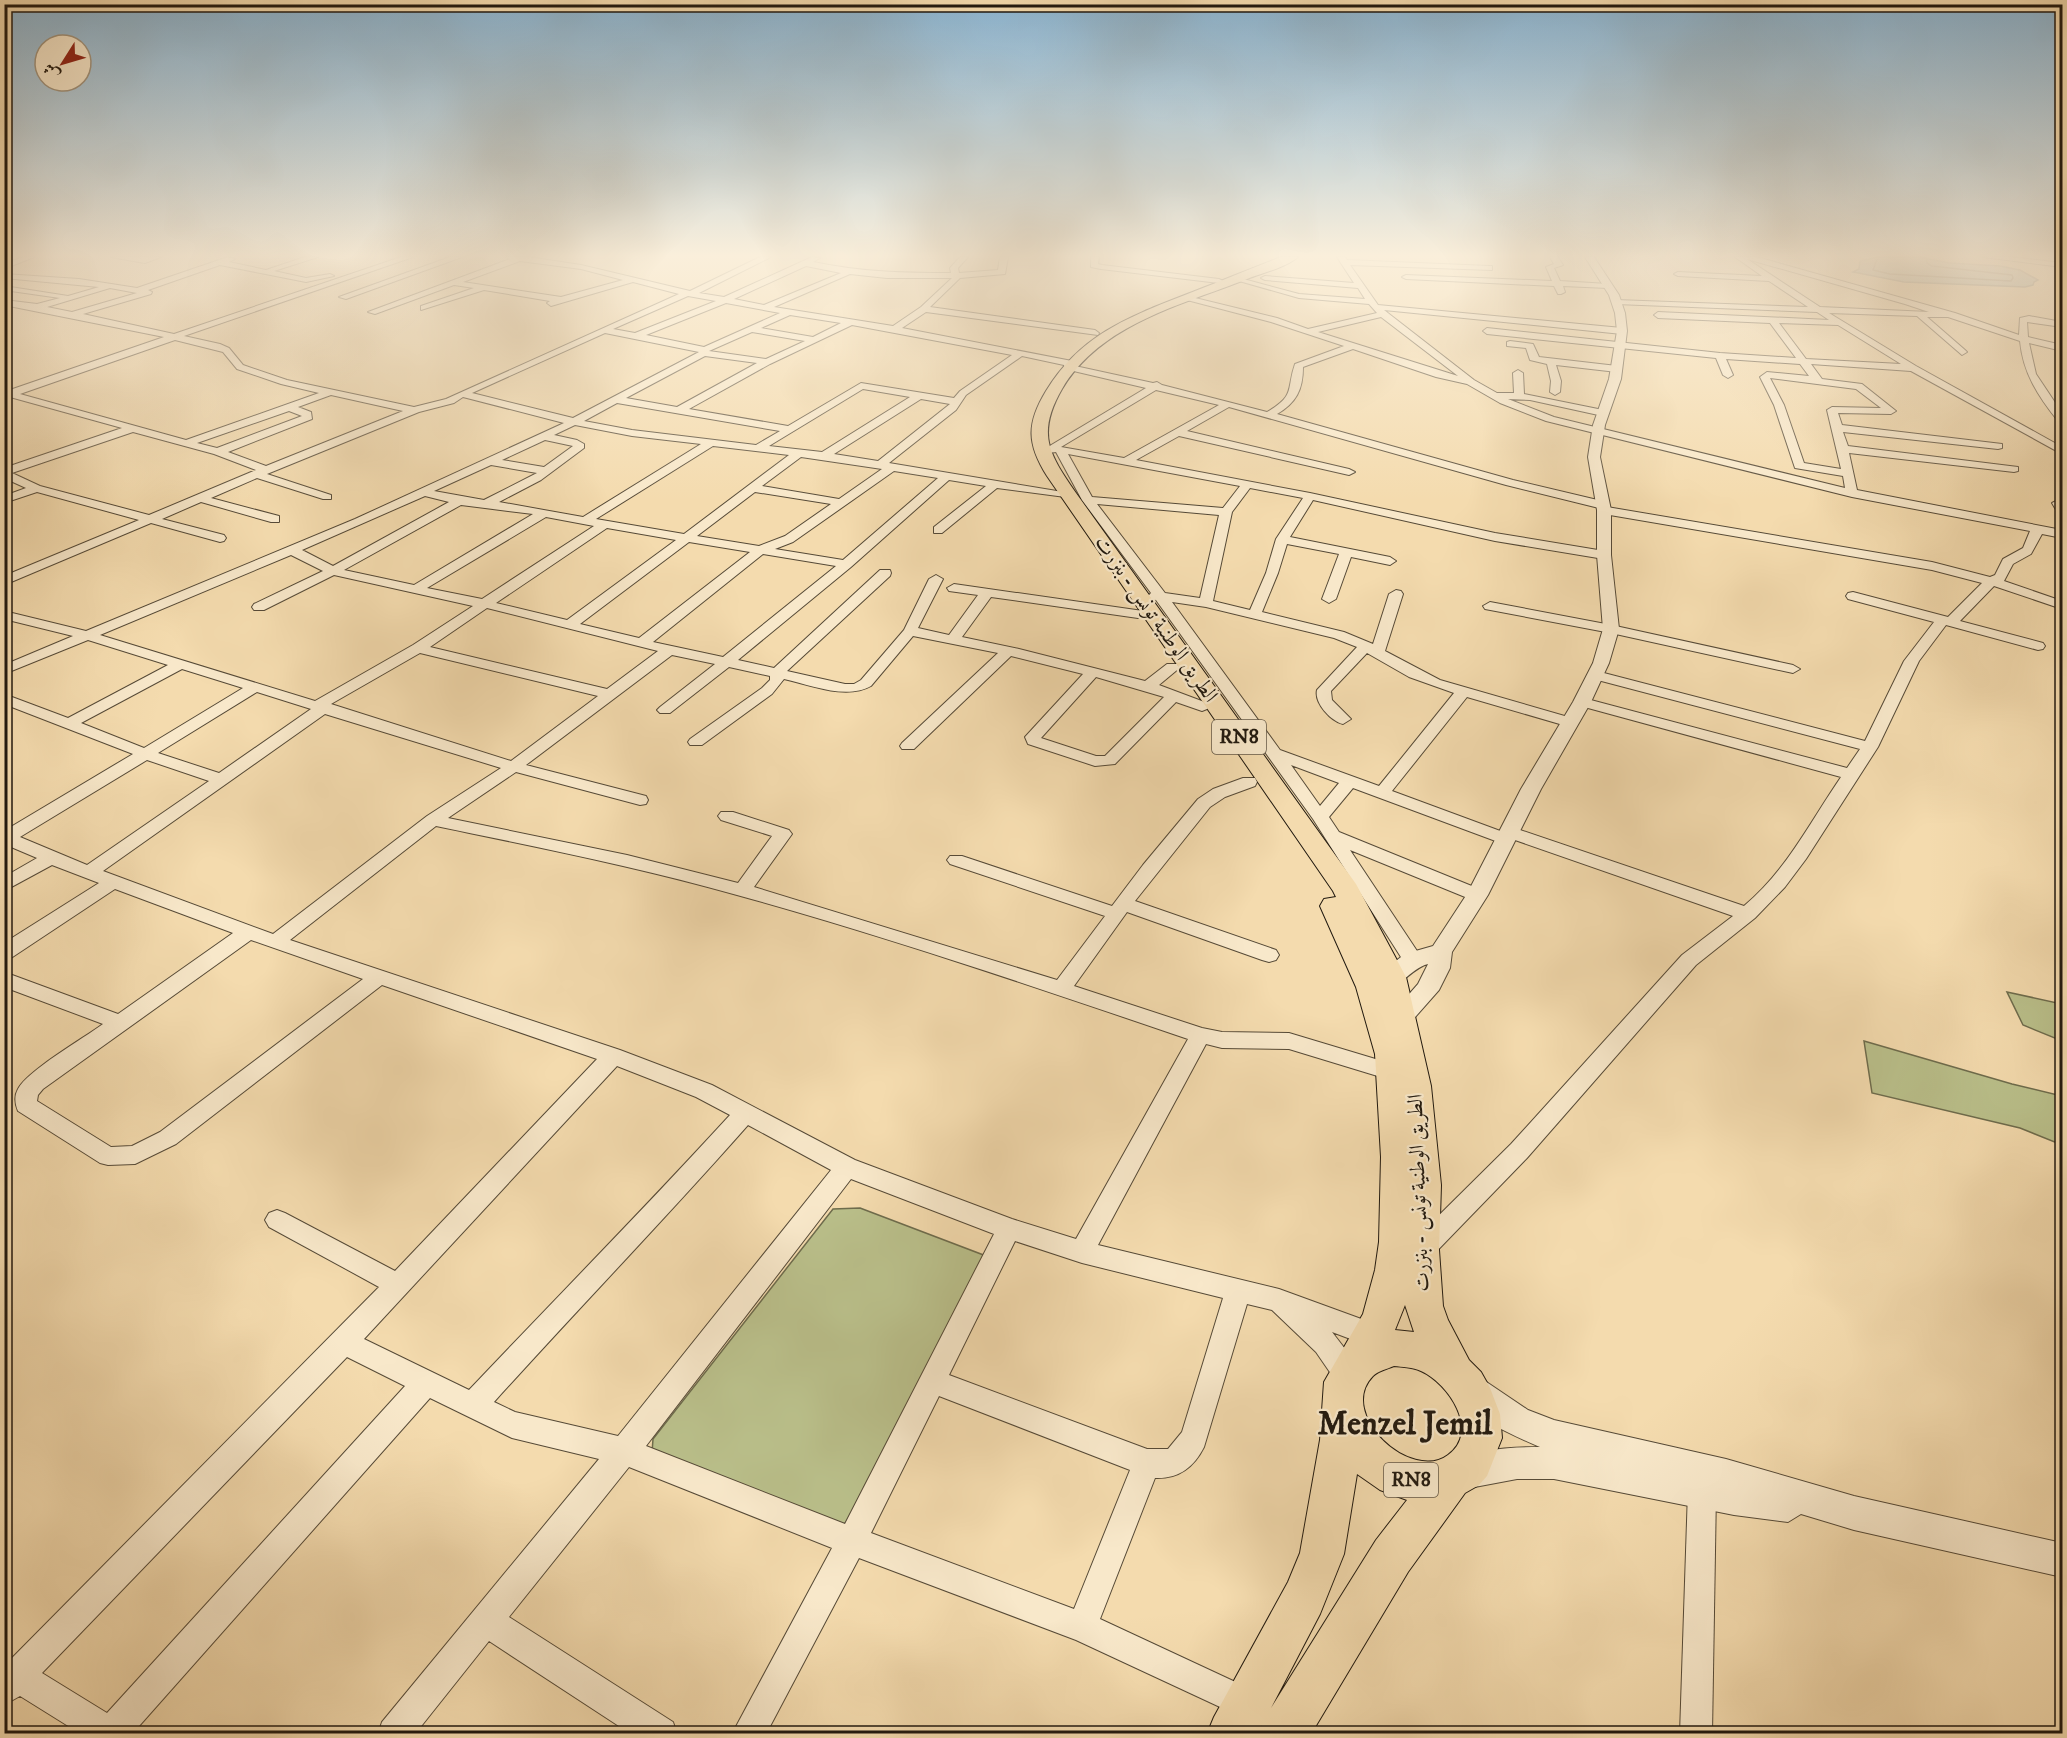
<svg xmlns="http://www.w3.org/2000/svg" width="2067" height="1738" viewBox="0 0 2067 1738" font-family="'IM FELL DW Pica',Amiri,serif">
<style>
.green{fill:#bac08b;stroke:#6e6c4d;stroke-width:1.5}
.water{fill:#a1b8b6;stroke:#6e7873;stroke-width:1.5}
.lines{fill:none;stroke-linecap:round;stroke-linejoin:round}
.shore{stroke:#616862;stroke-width:1.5}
.minor-casing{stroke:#564a37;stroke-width:2}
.tertiary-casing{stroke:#564a37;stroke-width:2}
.primary-casing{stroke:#21190f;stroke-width:2}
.minor{fill:#f8e8ca;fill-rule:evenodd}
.tertiary{fill:#f8e8ca;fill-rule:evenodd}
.primary{fill:#f4dbae;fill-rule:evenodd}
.labels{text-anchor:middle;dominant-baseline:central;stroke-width:4.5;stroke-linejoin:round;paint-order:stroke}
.shield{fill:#f8e8ca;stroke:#625747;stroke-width:1.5}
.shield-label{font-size:20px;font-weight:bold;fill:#21190f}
.street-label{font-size:21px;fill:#21190f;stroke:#f8e8ca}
.near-district-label{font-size:33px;font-weight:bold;fill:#21190f;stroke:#f8e8ca}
</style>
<rect width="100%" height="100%" fill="#f4dbae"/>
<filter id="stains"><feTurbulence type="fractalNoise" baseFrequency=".00333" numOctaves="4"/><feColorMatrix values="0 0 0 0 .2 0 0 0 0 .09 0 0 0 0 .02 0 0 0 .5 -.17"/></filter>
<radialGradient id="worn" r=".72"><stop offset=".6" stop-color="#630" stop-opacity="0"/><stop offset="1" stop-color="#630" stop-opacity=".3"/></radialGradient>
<g class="green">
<path d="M 2007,992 L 2062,1004 L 2062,1041 L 2023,1025 Z"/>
<path d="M 1864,1041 L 2012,1084 L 2062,1096 L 2062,1145 L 2020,1128 L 1872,1093 Z"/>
<path d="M 860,1208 L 994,1259 L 844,1529 L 652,1453 L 653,1439 L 833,1209 Z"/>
</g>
<path class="water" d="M 1879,257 L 1918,257 L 1950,263 L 2000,266 L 2020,270 L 2038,280 L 2034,282 L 2033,285 L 2025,287 L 1904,282 L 1853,272 L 1859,269 L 1860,261 Z"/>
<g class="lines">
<path class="shore" d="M 1878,257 L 1873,270 L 1890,274 L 2011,281 L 2013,278 L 2012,275 L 1932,266 L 1927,263 L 1926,257"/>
<defs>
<g id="minor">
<path d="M 23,257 L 34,257 L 4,269 L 4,264 Z"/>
<path d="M 111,257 L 161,257 L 145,263 Z"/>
<path d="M 228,257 L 235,259 L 229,262 L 266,270 L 305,257 L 318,257 L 274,271 L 306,278 L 330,274 L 334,276 L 306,282 L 220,265 L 148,290 L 152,292 L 151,294 L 83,314 L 174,334 L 401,257 L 413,257 L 184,336 L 220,344 L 229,348 L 243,365 L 287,380 L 414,407 L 446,399 L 679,294 L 633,282 L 551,306 L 547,303 L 550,301 L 484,290 L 421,310 L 421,306 L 474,288 L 454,285 L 375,314 L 368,312 L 510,259 L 506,257 L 528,257 L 581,265 L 690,291 L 760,257 L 771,257 L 699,293 L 724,297 L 812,257 L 820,258 L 813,262 C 861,272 903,273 951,273 L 950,268 L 960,257 L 968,257 L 958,268 L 959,273 L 998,270 L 1000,257 L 1008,257 L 1005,274 L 960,278 L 930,307 L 1095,330 L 1099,333 L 1098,335 L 926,312 L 902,328 L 1072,361 L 1075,362 L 1075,366 L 1153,383 L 1157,382 L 1162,385 L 1267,412 C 1296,395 1286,390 1295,364 L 1344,346 L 1271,322 L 1187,300 L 1187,296 L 1277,318 L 1308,329 L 1377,313 L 1369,304 L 1299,298 L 1232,279 L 1236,277 L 1299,294 L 1365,299 L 1358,288 L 1265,280 L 1261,278 L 1265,276 L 1354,283 L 1337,257 L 1345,257 L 1347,260 L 1489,266 L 1492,266 L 1492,270 L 1350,265 L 1378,305 L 1622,328 L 1626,331 L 1622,334 L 1384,310 L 1474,380 L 1497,393 L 1514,393 L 1513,373 L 1518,370 L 1523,373 L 1524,394 L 1603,410 L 1608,413 L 1603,416 L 1530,400 L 1508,399 L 1554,417 L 1845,488 L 1843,476 L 1795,468 L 1774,405 L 1760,377 L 1767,372 L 1809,376 L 1800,364 L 1726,359 L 1733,375 L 1728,378 L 1723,375 L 1716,358 L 1487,334 L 1483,331 L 1487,328 L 1720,353 L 1796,358 L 1770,323 L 1658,318 L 1654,315 L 1658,312 L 1829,320 L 1817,312 L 1616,304 L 1612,302 L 1616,300 L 1808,307 L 1769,281 L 1678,276 L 1674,274 L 1678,272 L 1762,276 L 1735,257 L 1757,257 L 1955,313 L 2019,335 L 2020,318 L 2029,316 L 2062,322 L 2062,327 L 2027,322 L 2028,337 L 2062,345 L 2062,351 L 2029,343 L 2036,374 L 2062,413 L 2062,422 L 2058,421 C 2038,396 2023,373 2020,341 L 1948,317 L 1927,317 L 1965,350 L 1967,352 L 1962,355 L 1917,316 L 1829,313 L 1916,366 L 2062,447 L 2062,454 L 1911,371 L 1811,364 L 1822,379 L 1862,384 L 1896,411 L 1891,414 L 1838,413 L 1842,425 L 2002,444 L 2002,448 L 1998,449 L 1843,432 L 1848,446 L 2018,467 L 2018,471 L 2014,472 L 1849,453 L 1857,490 L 2062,530 L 2062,538 L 2042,534 L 2031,554 L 2013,564 L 2004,581 L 2062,601 L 2062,609 L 1994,586 L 1960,621 L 2043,643 L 2045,646 L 2043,649 L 2038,650 L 1946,625 L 1919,661 L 1878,747 L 1806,859 L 1785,887 L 1755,918 L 1696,965 L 1527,1158 L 1431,1257 L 1422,1260 L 1413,1257 L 1410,1249 L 1413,1241 L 1511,1144 L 1682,955 L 1733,916 L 1515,840 L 1507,844 L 1501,843 L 1353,788 L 1329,817 L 1339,832 L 1484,891 L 1486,895 L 1484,899 L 1470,899 L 1350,850 L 1423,960 L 1420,965 L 1413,967 L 1406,965 L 1313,819 L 1156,600 L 1150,599 L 1148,596 L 1151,593 L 1082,500 L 1056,452 L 1048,453 L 1043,450 L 1146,388 L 1065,369 L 1064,365 L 1022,356 L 966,395 L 956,410 L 889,463 L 1069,493 L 1075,496 L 1073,498 L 997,488 L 942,533 L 934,533 L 934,527 L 986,486 L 949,480 L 851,567 L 738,660 L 774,668 L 880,570 L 890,570 L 891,573 L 890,576 L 787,671 L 845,684 L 854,684 L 861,680 L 904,630 L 929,579 L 936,575 L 943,579 L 918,628 L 949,635 L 978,595 L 949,591 L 947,588 L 954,584 L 1143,611 L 1145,614 L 1138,618 L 991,597 L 962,637 L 1019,649 L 1145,681 L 1167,664 L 1177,664 L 1179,667 L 1177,670 L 1159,685 L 1207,703 L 1210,706 L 1207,709 L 1202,711 L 1176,702 L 1115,764 L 1095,766 L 1028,744 L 1025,737 L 1083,674 L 1011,656 L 914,749 L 902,749 L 900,746 L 902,743 L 998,653 L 913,636 L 871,686 C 846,700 811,685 784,679 L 772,694 L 702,745 L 690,745 L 688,742 L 690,739 L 762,688 L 770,680 L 770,676 L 729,667 L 670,713 L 660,713 L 657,710 L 660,707 L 715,664 L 672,655 L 526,765 L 646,796 L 648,800 L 646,804 L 640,805 L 516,772 L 448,818 L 627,855 L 738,883 L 772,836 L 721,820 L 718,816 L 721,812 L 733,812 L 789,830 L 792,834 L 754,887 L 1057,980 L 1105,916 L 950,864 L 947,860 L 950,856 L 962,856 L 1112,906 L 1143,865 L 1198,799 L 1213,789 L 1243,778 L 1255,778 L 1257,782 L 1255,786 L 1225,797 L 1210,807 L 1135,901 L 1276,950 L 1279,955 L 1276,960 L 1269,962 L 1262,960 L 1127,912 L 1074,986 L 1202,1028 L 1222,1032 L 1289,1033 L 1402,1067 L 1405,1073 L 1402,1079 L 1394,1081 L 1289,1049 L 1222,1048 L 1206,1044 L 1098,1245 L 1279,1289 L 1386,1328 L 1390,1337 L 1386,1346 L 1377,1349 L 1332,1332 L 1349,1354 L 1360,1375 L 1356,1384 L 1347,1388 L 1338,1384 L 1316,1352 L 1272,1310 L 1247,1304 L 1204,1447 C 1194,1467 1179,1479 1155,1478 L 1100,1619 L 1259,1693 L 1264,1704 L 1259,1715 L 1248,1720 L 1076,1640 L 859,1558 L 766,1734 L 732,1734 L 832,1548 L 629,1467 L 509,1617 L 673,1722 L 677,1734 L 631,1734 L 489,1641 L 415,1734 L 378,1734 L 382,1722 L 599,1459 L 512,1438 L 430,1398 L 132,1734 L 81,1734 L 20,1696 L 4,1705 L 4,1655 L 12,1658 L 379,1287 L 269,1227 L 265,1220 L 269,1213 L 277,1210 L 285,1213 L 395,1271 L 597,1059 L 382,985 L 176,1144 L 135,1164 L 108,1165 L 100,1163 L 18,1111 C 15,1104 14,1096 18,1089 C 27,1071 84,1038 103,1024 L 4,987 L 4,972 L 118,1014 L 233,933 L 115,889 L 11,958 L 4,960 L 4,943 L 99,883 L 52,865 L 4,891 L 4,877 L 37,858 L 4,844 L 4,831 L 133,754 L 4,704 L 4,694 L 68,718 L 168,665 L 88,640 L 4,674 L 4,665 L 73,636 L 4,619 L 4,611 L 86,631 L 355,519 L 564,423 L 463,397 L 454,403 L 419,412 L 267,474 L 331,495 L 331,499 L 323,499 L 257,478 L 211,498 L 279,516 L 279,522 L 271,522 L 201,502 L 162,519 L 224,535 L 226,538 L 224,541 L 220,542 L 151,523 L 4,585 L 4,576 L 139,520 L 37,492 L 4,503 L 4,496 L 26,488 L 4,478 L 4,468 L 122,428 L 10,397 L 4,399 L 4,392 L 164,337 L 4,305 L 4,300 L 37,304 L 60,298 L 4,290 L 4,286 L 68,296 L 99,287 L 4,278 L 4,274 L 79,279 L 137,288 ZM 1747,259 L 1905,304 L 1929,312 L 1820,307 ZM 520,261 L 581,269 L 623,280 L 561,297 L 463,282 ZM 806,266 L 841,273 L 764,305 L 734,299 ZM 850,274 L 887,278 L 952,278 L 921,307 L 893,326 L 774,307 ZM 110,288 L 137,293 L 72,312 L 47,307 ZM 688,296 L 716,301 L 635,333 L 613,329 ZM 726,303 L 780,313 L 704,347 L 646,335 ZM 790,315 L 841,323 L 813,337 L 761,328 ZM 1381,317 L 1458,376 L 1318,332 ZM 1779,323 L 1838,325 L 1901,364 L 1806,359 ZM 852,325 L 1012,355 L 960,391 L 954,398 L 861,383 L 788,426 L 689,409 L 770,364 ZM 752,332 L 805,341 L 766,359 L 709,351 ZM 605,333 L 699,352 L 573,418 L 472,393 ZM 175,340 L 223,352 L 237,369 L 281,384 L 319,393 L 186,440 L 20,394 ZM 1353,349 L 1436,377 L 1467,384 L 1500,403 L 1546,421 L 1852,497 L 2030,531 L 2023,548 L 2003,559 L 1995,575 L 1990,577 L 1932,562 L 1607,507 L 1606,502 L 1513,480 L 1277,414 C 1296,403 1303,390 1303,367 ZM 705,356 L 757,363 L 677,407 L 626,398 ZM 1770,378 L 1856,389 L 1881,408 L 1832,407 L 1827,410 L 1841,469 L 1804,463 L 1784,405 ZM 863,389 L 910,397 L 822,452 L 769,446 ZM 1156,390 L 1219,405 L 1124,458 L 1061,447 ZM 331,395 L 403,411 L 266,466 L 228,452 L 312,419 L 311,412 L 298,407 ZM 921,399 L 950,404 L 878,461 L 834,454 ZM 617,403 L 780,431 L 756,445 L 632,430 L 584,421 ZM 1229,407 L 1506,485 L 1599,508 L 1600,513 L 1604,514 L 1932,570 L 1982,583 L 1948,617 L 1853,592 L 1848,593 L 1846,596 L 1848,599 L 1934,622 L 1904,661 L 1865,741 L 1600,672 L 1590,672 L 1588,675 L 1590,678 L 1860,749 L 1847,768 L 1587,699 L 1577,699 L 1574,702 L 1577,705 L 1841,777 C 1810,822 1787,870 1744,906 L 1517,829 L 1511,828 L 1503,832 L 1392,791 L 1467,697 L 1570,727 L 1578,722 L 1575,719 L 1440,680 L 1385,651 L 1403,594 L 1401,591 L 1396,590 L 1389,594 L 1373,644 L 1344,632 L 1262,612 L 1278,573 L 1287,544 L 1339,554 L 1322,599 L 1329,603 L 1336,599 L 1351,557 L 1390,565 L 1396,561 L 1390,557 L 1290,537 L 1313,500 L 1495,541 L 1604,559 L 1610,555 L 1604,551 L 1495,533 L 1310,493 L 1136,460 L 1179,436 L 1349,475 L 1355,472 L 1349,469 L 1187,431 ZM 289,411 L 302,416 L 217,448 L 197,443 ZM 575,425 L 632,436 L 701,444 L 583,517 L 499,502 L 541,480 L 584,448 L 584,444 L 577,440 L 554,435 ZM 133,432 L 214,454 L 256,470 L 149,515 L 40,486 L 12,473 ZM 545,440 L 573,446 L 544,467 L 502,460 ZM 713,446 L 789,455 L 684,534 L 596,519 ZM 1068,454 L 1240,486 L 1223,508 L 1092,497 ZM 801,457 L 882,469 L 839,499 L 762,486 ZM 491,465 L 537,473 L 484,500 L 434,491 ZM 894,471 L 938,478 L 843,560 L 775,549 L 793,542 ZM 1250,488 L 1303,498 L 1276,539 L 1266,573 L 1250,610 L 1213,601 L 1232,512 ZM 755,492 L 831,504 L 785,536 L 759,546 L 697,536 ZM 425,496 L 449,502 L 333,566 L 302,550 ZM 1097,504 L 1219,515 L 1200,598 L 1165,593 ZM 461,505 L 533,514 L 414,585 L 344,570 ZM 546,517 L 594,526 L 482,599 L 427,588 ZM 607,528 L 676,540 L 567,620 L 496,603 ZM 689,542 L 750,552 L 639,638 L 580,624 ZM 763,554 L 836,566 L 723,657 L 653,642 ZM 291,555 L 323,571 L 254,604 L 252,607 L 254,610 L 264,610 L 334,575 L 473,606 L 413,645 L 315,701 L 100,635 ZM 1172,602 L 1206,607 L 1334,638 L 1357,647 L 1317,690 C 1314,703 1331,721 1343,724 L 1351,719 L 1332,700 L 1331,691 L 1367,653 L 1409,677 L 1454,693 L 1379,786 L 1280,750 ZM 487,608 L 658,651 L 607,689 L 430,647 ZM 420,653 L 598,696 L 511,761 L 331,704 ZM 182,669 L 243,688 L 144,748 L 81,723 ZM 1096,677 L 1164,697 L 1105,756 L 1096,756 L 1041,738 ZM 257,692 L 311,709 L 219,773 L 158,753 ZM 325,714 L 501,768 L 427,816 L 273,934 L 103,871 ZM 147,760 L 209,781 L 87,865 L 20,837 ZM 1291,765 L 1339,783 L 1320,806 ZM 436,826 C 537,847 638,867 737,895 C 889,937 1038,988 1188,1039 L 1076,1239 L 1012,1219 L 855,1160 L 712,1085 L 620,1050 L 290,940 ZM 251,940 L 363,979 L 160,1132 L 132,1146 L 111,1147 L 37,1101 L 38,1095 L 43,1089 ZM 617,1066 L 696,1097 L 730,1115 C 645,1208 556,1298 469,1390 L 364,1339 ZM 748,1125 L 831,1170 L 618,1436 L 515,1412 L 494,1402 C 578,1309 665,1219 748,1125 ZM 851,1179 L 994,1234 L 845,1524 L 646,1446 ZM 1015,1241 L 1082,1263 L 1223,1298 L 1182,1432 L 1168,1449 L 1147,1449 L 949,1375 ZM 347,1357 L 405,1386 L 107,1713 L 42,1673 ZM 939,1396 L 1130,1470 L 1074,1609 L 871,1533 Z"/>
<path d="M 450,257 L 462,257 L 346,299 L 339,297 Z"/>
<path d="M 1091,257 L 1099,257 L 1098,264 L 1102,265 L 1219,279 L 1223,281 L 1219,283 L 1101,269 L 1091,267 Z"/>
<path d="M 1550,257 L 1558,257 L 1563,265 L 1554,268 L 1560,281 L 1608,284 L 1612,286 L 1608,288 L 1563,286 L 1565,292 L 1561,294 L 1558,294 L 1554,286 L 1406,279 L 1402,277 L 1406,275 L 1552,281 L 1546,267 L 1554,264 Z"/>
<path d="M 1983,257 L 2010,257 L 2062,263 L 2062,267 Z"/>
<path d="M 1510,341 L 1533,344 L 1539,357 L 1617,366 L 1622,369 L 1617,372 L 1556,365 L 1561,381 L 1560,392 L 1555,395 L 1550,392 L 1551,381 L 1547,364 L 1530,360 L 1526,348 L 1507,346 L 1507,342 Z"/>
<path d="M 2062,498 L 2062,514 L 2058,513 L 2052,503 Z"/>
<path d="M 1490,602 L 1611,625 L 1793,665 L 1800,669 L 1793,673 L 1611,633 L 1485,609 L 1483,606 Z"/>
<path d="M 1702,1477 L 1712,1481 L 1716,1491 L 1712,1734 L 1680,1734 L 1688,1491 L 1692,1481 Z"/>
</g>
<g id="tertiary">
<path d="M 1585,257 L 1594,257 L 1619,295 L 1625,313 L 1627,331 L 1621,379 L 1605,425 L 1600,457 L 1611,510 L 1611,555 L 1619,629 L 1609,663 L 1591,702 L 1541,789 L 1488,895 L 1452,952 L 1450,968 L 1439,990 L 1402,1032 L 1393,1035 L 1384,1032 L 1381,1026 L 1418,984 L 1428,964 C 1408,969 1394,998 1372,991 L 1368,985 L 1372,979 L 1405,954 L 1433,946 L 1467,894 L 1521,789 L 1573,702 L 1593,663 L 1603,629 L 1597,555 L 1597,510 L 1588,457 L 1593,425 L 1609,379 L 1617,331 L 1615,313 L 1609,295 Z"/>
<path d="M 1474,1377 L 1485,1381 L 1528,1410 L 1554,1420 L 1726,1459 L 1854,1496 L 2062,1543 L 2062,1577 L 1854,1530 L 1801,1514 L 1788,1522 L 1734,1515 L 1554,1479 L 1517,1479 L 1464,1489 L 1452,1484 L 1447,1472 L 1452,1460 C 1479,1449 1512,1447 1540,1447 C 1515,1436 1470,1418 1458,1392 L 1463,1381 Z"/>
</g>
<path id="primary" d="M 1281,257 L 1298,257 C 1285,268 1262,273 1247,279 C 1182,305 1100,324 1062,389 C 1036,434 1049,454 1076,493 L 1356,884 L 1406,977 L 1431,1086 L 1441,1185 L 1439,1250 L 1443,1306 L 1448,1320 L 1469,1360 L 1481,1372 L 1490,1388 L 1500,1414 L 1502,1438 L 1487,1476 L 1479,1485 L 1465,1493 L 1408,1572 L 1311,1734 L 1259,1734 L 1262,1725 L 1258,1734 L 1207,1734 L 1214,1717 L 1288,1582 L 1300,1553 L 1320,1440 L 1324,1382 L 1363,1314 L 1375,1270 L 1379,1242 L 1381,1157 L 1375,1054 L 1356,987 L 1320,906 L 1324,899 L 1336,897 L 1333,891 L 1047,476 C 1027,444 1026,424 1046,391 C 1082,332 1134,315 1195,291 C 1224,280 1252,268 1281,257 ZM 1405,1305 L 1414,1332 L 1395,1330 ZM 1394,1366 C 1402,1367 1413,1367 1421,1371 C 1448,1383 1481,1431 1448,1455 C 1411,1483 1336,1414 1373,1376 C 1378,1371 1387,1369 1394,1366 ZM 1357,1474 L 1380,1490 L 1407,1500 L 1376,1540 L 1271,1708 L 1320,1614 L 1344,1554 Z"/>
</defs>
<use href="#minor" class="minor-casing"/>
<use href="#tertiary" class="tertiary-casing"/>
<use href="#primary" class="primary-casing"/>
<use href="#minor" class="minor"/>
<use href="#tertiary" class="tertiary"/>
<use href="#primary" class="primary"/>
</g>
<linearGradient id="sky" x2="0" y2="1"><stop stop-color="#8bb6d4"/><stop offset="0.51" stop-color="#faefdb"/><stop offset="1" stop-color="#faefdb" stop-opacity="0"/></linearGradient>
<rect width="2067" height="501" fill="url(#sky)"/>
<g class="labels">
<g class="shield">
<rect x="1212" y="720" width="54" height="34" rx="4.5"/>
<rect x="1384" y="1463" width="54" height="34" rx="4.5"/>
</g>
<g class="shield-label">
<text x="1239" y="737">RN8</text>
<text x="1411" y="1480">RN8</text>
</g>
<g class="street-label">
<text transform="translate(1156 619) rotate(55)">الطريق الوطنية تونس - بنزرت</text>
<text transform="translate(1419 1193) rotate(-92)">الطريق الوطنية تونس - بنزرت</text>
</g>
<g class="near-district-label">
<text x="1405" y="1424">Menzel Jemil</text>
</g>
</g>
<rect width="2067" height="1738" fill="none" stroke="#f4dbae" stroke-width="24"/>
<rect x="6" y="6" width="2055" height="1726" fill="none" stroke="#21190f" stroke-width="3"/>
<rect x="12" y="12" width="2043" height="1714" fill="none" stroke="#21190f" stroke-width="1.5"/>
<g transform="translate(63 63) rotate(233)"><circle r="28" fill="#f8e8ca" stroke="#a2957f" stroke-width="1.5"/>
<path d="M0-4.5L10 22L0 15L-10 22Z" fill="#8f2418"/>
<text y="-9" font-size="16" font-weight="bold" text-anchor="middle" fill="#21190f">ش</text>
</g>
<rect width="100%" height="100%" filter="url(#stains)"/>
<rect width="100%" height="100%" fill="url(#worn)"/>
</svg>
